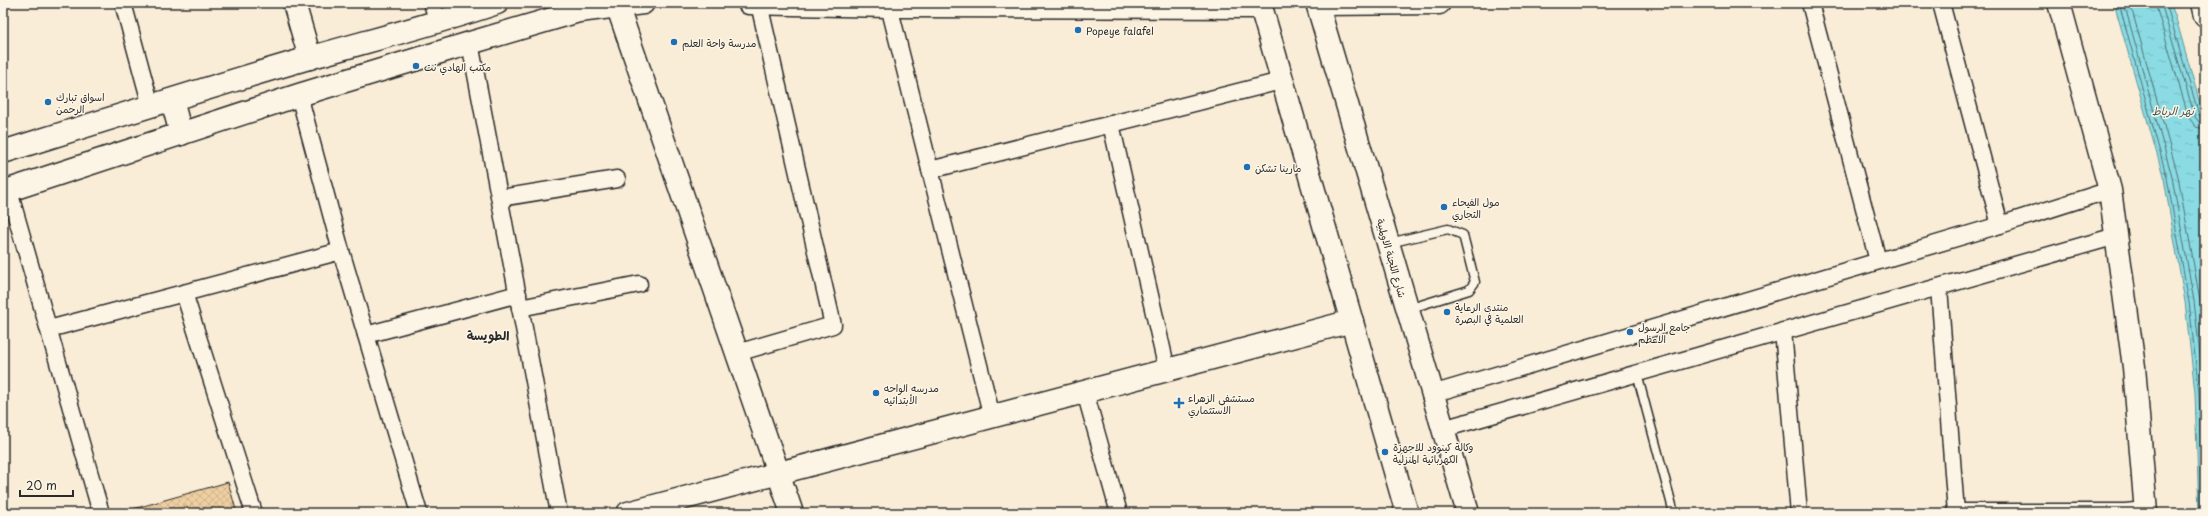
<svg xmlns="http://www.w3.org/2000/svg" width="2208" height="516" viewBox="0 0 2208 516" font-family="'Playpen Sans','Playpen Sans Arabic',sans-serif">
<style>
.water{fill:url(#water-ripples);stroke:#649599}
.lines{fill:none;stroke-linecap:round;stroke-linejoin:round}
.shore{stroke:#517175;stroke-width:1}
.building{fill:url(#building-cross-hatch);stroke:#2b2b2b}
.lane-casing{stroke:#2b2b2b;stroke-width:11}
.street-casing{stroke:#2b2b2b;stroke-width:19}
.secondary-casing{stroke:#2b2b2b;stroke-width:25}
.lane{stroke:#fcf5e5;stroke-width:8}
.street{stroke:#fcf5e5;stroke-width:16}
.secondary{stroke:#fcf5e5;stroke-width:22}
.poi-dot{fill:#1f6fb2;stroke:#fcf5e5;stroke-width:1.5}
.labels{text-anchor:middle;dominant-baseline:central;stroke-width:3;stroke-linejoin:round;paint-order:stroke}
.poi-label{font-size:10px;fill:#2b2b2b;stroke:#fcf5e5;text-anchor:start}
.street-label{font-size:10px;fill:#2b2b2b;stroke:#fcf5e5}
.water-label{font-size:11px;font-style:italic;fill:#435759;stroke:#fcf5e5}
.quarter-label{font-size:12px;font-weight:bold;fill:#2b2b2b;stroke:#fcf5e5}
</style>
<defs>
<pattern id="water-ripples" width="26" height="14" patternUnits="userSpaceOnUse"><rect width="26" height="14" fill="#8adbe3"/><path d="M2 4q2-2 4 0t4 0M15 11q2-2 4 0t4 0" fill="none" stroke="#77bcc3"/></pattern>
<pattern id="building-cross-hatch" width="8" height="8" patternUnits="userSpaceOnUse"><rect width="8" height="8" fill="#efcfa1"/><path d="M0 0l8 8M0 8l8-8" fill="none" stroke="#cdb28b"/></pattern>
</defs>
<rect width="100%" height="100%" fill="#f9edd7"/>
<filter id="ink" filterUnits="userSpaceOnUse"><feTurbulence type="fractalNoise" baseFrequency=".025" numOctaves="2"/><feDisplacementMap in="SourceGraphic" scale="8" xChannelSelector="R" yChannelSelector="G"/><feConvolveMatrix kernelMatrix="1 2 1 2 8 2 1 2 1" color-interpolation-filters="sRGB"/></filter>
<g filter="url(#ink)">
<path class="water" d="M 2114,3 L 2170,3 L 2175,15 L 2205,121 L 2205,513 L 2199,513 L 2195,393 L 2185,302 L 2164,179 Z"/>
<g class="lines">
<g class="shore">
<path d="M 2119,3 L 2167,178 L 2189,302 L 2199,393 L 2203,513"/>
<path d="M 2124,3 L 2172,177 L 2194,301 L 2204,392 L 2205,424"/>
<path d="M 2130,3 L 2178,176 L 2200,300 L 2205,347"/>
<path d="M 2155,3 L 2189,118 L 2196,127 L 2205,129"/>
<path d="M 2161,3 L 2195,117 L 2199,122 L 2205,123"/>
<path d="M 2166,3 L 2199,115 L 2205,118"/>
</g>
</g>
<path class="building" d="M 228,482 L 237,513 L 134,513 L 133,509 Z"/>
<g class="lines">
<defs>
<g id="lane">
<path d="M 1389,243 L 1448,229 L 1463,235 L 1475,282 L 1469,290 L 1408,309"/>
<path d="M 1637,374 L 1674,513"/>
</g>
<g id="street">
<path d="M 123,3 L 151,106"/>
<path d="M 432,3 L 438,23"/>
<path d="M 1810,3 L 1878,261"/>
<path d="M 1941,3 L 2000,225"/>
<path d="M 889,6 L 992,417"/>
<path d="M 470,43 L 559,513"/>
<path d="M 299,95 L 341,251 L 419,513"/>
<path d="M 1111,124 L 1167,370"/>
<path d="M 930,170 L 1281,81"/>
<path d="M 9,191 L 101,513"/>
<path d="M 500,198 L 617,179"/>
<path d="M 1939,287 L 1956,513"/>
<path d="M 184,293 L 254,513"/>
<path d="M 520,308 L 639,284"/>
<path d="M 49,329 L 341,251"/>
<path d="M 1783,331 L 1799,513"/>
<path d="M 366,335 L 518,294"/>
<path d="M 737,353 L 833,325 L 759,4"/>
<path d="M 1085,392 L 1119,513"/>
<path d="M 1432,394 L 2000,225 L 2110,190"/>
<path d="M 1443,429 L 2116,236"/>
<path d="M 1956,512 L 2125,512 L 2146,510"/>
</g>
<g id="secondary">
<path d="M 294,3 L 310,58"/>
<path d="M 749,3 L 889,6 L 1261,7"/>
<path d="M 1260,3 L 1407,513"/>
<path d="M 1317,3 L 1468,513"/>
<path d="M 2059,3 L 2110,190 L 2134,367 L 2146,513"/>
<path d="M 2202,3 L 2205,16"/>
<path d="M 1318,4 L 1439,3"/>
<path d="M 617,5 L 792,513"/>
<path d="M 172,100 L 181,134"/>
<path d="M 3,152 C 105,120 206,88 309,58 C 372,40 435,24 497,3"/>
<path d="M 3,192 L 299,95 L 470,43 L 579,11 L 643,3"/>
<path d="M 628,513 L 1352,321"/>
</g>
</defs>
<use href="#lane" class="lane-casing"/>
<use href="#street" class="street-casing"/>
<use href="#secondary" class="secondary-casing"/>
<use href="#lane" class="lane"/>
<use href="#street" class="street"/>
<use href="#secondary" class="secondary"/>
</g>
</g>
<g class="poi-dot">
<circle cx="1078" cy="30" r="4"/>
<circle cx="674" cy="42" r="4"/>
<circle cx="416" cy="66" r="4"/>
<circle cx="48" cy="102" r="4"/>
<circle cx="1247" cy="167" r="4"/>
<circle cx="1444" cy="207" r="4"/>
<circle cx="1447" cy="312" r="4"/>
<circle cx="1630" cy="332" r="4"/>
<circle cx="876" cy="393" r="4"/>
<path d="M1177 397h4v4h4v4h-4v4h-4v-4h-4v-4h4z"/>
<circle cx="1385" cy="452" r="4"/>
</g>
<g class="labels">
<g class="poi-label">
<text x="1086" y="30">Popeye falafel</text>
<text x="682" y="42">مدرسة واحة العلم</text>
<text x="424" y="66">مكتب الهادي نت</text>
<text x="56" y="96">اسواق تبارك<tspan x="56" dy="12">الرحمن</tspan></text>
<text x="1255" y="167">مارينا تشكن</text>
<text x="1452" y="201">مول الفيحاء<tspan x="1452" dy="12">التجاري</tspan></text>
<text x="1455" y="306">منتدى الرعاية<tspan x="1455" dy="12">العلمية في البصرة</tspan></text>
<text x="1638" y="326">جامع الرسول<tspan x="1638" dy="12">الاعظم</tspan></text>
<text x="884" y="387">مدرسه الواحه<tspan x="884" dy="12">الأبتدائيه</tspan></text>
<text x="1188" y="397">مستشفى الزهراء<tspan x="1188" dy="12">الاستثماري</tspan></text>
<text x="1393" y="446">وكالة كينوود للاجهزة<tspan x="1393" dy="12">الكهربائية المنزلية</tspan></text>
</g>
<g class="street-label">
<text transform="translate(1392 258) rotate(74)">شارع اللجنة الاولمبية</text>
</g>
<g class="water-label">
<text x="2173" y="110">نهر الرباط</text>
</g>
<g class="quarter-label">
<text x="488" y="335">الطويسة</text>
</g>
</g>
<rect width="2208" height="516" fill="none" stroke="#fcf5e5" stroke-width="16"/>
<rect x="8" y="8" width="2192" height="500" fill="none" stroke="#2b2b2b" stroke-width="1.5" filter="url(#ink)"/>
<path d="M20 490v6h53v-6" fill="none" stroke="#2b2b2b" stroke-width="2"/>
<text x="26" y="490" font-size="12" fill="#2b2b2b" stroke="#fcf5e5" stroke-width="3" paint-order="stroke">20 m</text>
</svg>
